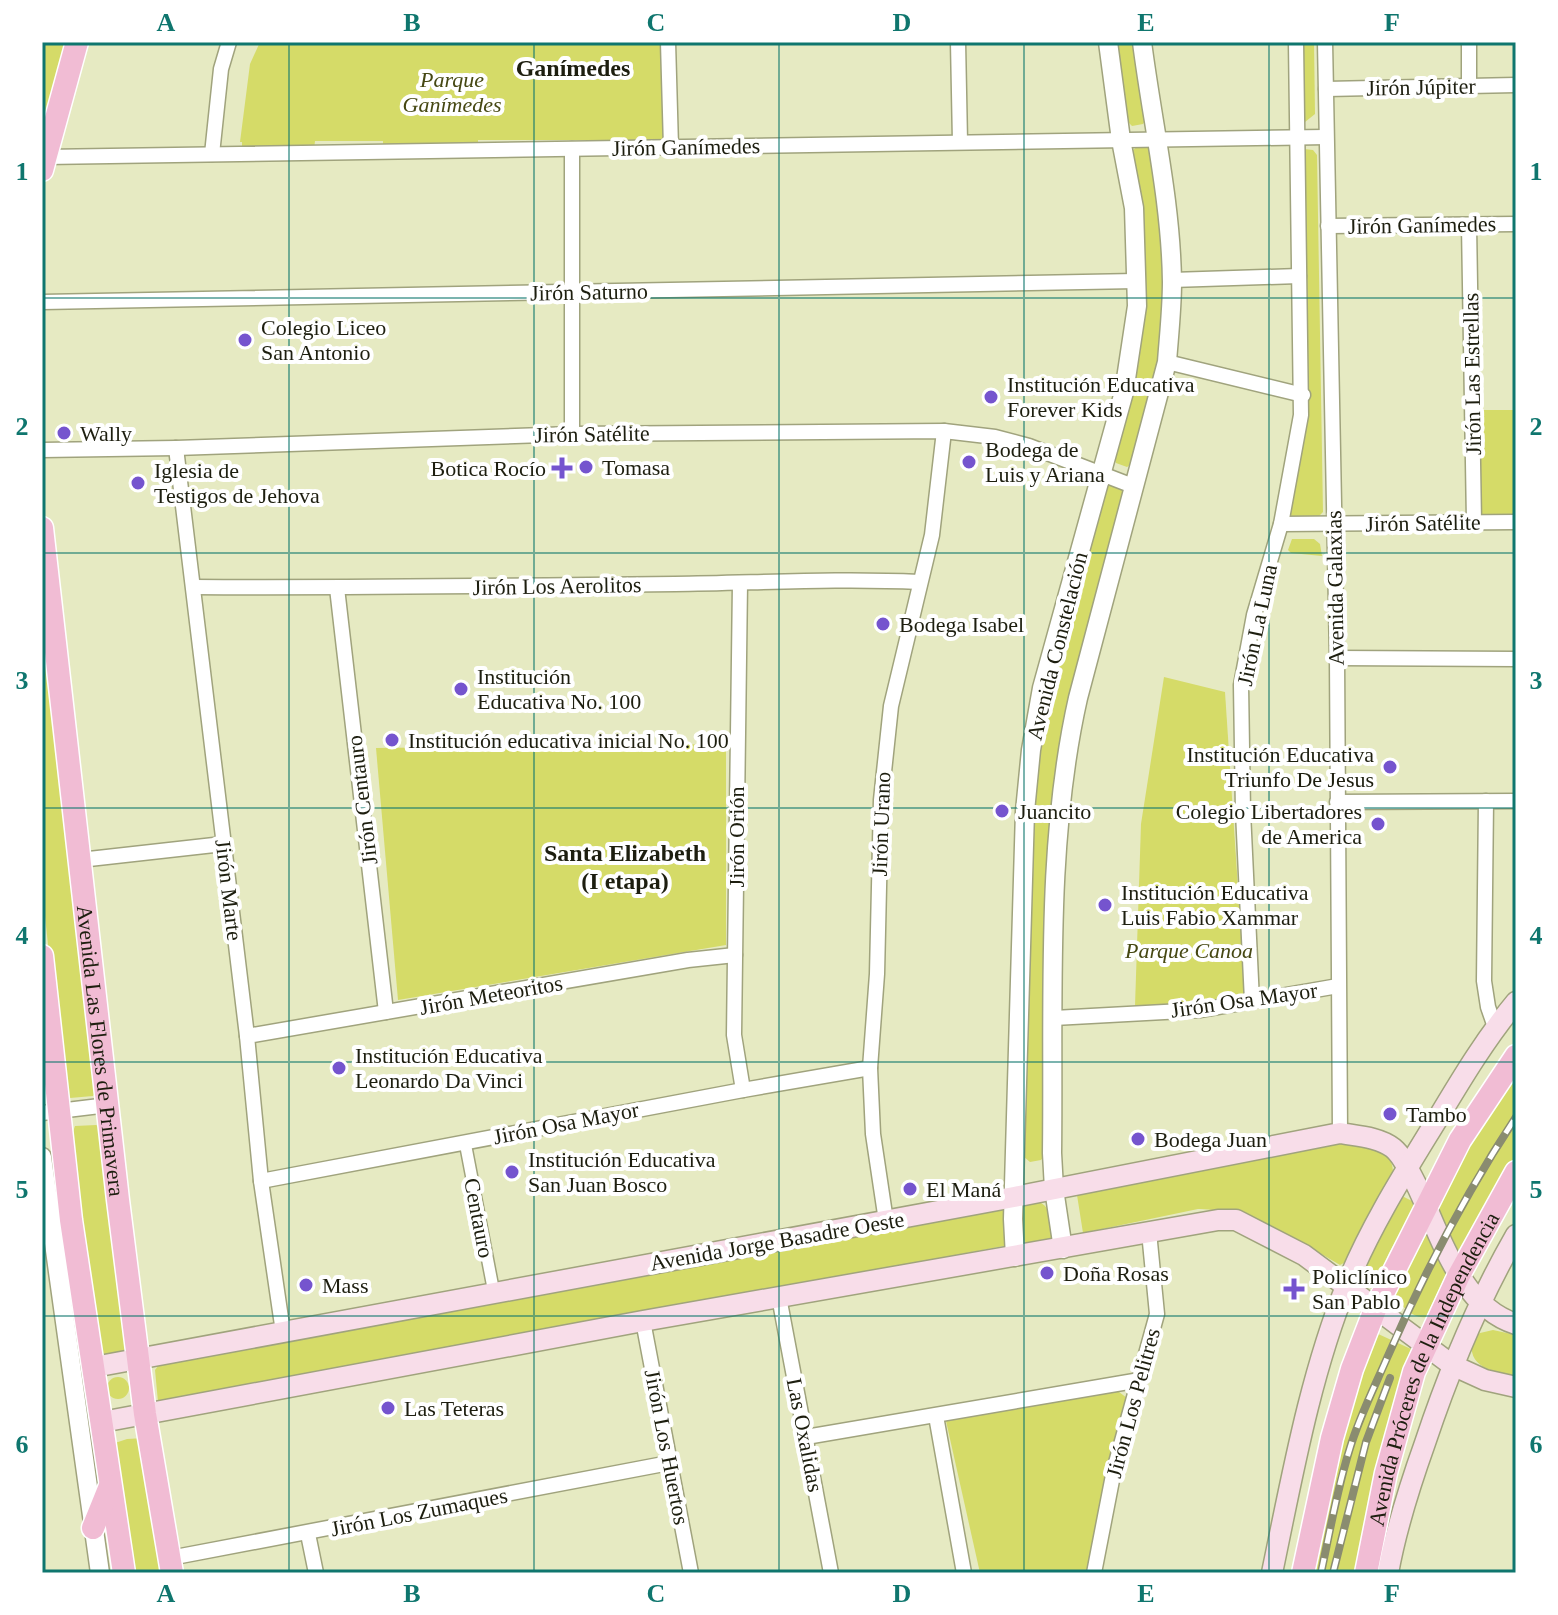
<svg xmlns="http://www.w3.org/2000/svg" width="1558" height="1615" viewBox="0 0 1558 1615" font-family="Georgia,serif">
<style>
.green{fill:#d5db68}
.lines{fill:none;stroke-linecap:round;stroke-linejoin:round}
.pedestrian-casing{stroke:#a0a37d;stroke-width:14}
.minor-casing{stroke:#a0a37d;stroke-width:17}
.tertiary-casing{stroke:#a0a37d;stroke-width:21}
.secondary-casing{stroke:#a0a37d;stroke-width:23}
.primary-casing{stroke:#fff;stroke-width:25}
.pedestrian{stroke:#fff;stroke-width:11}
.minor{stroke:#fff;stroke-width:14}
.tertiary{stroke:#fff;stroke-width:18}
.secondary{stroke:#f8dde9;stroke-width:20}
.primary{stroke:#f1bcd4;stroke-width:22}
.rail-casing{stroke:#8a8c70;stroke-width:8}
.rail{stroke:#fff;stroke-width:5;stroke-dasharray:15;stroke-linecap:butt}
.grid{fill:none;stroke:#0f766e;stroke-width:2;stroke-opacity:0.55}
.poi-dot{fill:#7554ce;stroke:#fff;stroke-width:3}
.labels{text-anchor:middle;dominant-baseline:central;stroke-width:8;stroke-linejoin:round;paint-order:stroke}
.park-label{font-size:22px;font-style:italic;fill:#464813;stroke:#fff}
.street-label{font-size:22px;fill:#1d1e0f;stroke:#fff}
.poi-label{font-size:22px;fill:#1d1e0f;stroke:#fff;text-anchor:start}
.neighbourhood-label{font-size:24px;font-weight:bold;fill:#1d1e0f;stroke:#fff}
.neatline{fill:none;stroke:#0f766e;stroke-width:3}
.grid-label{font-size:26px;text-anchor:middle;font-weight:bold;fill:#0f766e}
</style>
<rect width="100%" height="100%" fill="#e6eac2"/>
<g class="green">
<path d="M 42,42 L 70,42 L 42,145 Z"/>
<path d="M 260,42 L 661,42 L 665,140 L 478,140 L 478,146 L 383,148 L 383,141 L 315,141 L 314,149 L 242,150 L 242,142 L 240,142 L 250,64 Z"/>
<path d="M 1115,42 L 1135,42 L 1146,119 L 1143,124 L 1132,126 L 1127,121 Z"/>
<path d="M 1300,42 L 1314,42 L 1315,114 L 1305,122 L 1301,118 Z"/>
<path d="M 1138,146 L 1149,147 L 1153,155 L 1165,279 L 1163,348 L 1134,462 L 1127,467 L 1116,463 L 1114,457 C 1123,425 1134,393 1139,361 C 1149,292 1143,219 1133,150 Z"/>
<path d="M 1304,149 L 1313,150 L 1317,155 L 1323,512 L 1316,519 L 1292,519 L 1287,500 L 1305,436 L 1308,406 L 1301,153 Z"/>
<rect x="1480" y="410" width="36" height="106"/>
<path d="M 1110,484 L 1121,488 L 1125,493 L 1064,736 L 1047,1153 L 1041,1160 L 1030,1162 L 1023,1156 L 1034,802 L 1047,691 L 1106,488 Z"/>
<path d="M 1292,539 L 1314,539 L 1320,544 L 1322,556 L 1291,553 L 1288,550 Z"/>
<path d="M 42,599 L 98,1090 L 93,1096 L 70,1098 L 64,1095 L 42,888 Z"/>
<path d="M 1164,677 L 1225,692 L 1245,994 L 1186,1005 L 1135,1006 L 1141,824 Z"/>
<path d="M 726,744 L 726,945 L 398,1000 L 376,748 Z"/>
<path d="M 1516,1073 L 1516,1156 L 1463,1247 L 1458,1250 L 1437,1206 L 1484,1119 Z"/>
<path d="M 96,1125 L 105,1130 L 130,1350 L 104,1357 L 99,1349 L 72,1135 L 75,1126 Z"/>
<path d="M 1343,1137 C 1364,1145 1392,1146 1393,1171 L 1355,1257 L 1340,1265 C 1302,1242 1242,1208 1198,1209 L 1083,1233 L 1077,1195 L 1193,1167 Z"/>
<path d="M 1404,1197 L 1412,1201 L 1414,1208 L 1389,1253 L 1373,1291 L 1361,1277 L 1399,1198 Z"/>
<path d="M 1037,1201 C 1053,1207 1051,1222 1052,1238 L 1026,1243 L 1021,1235 L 1018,1214 L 1024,1205 Z"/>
<path d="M 1002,1207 L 1007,1215 L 1009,1245 L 169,1403 L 158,1402 L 155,1370 L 162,1361 Z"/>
<path d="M 1424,1230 L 1447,1272 L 1426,1317 C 1411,1319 1400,1303 1391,1293 Z"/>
<path d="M 1493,1330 L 1516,1335 L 1516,1378 C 1494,1371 1465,1368 1473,1338 L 1480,1333 Z"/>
<path d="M 1376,1333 L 1411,1349 C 1383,1421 1372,1497 1357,1573 L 1313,1573 L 1349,1405 Z"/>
<circle cx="118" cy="1388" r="11"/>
<path d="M 1115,1389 L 1127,1398 L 1090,1573 L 980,1573 L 946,1421 Z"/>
<path d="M 144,1438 L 166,1573 L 132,1573 L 112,1444 L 127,1439 Z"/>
</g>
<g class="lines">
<defs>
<path id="pedestrian" d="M 465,1142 L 494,1293"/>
<g id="minor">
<path d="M 668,42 L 671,147"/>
<path d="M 958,42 L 960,142"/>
<path d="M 1325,42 L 1337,658 L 1340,1133"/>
<path d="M 1469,42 L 1469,86"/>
<path d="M 1326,89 L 1516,85"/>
<path d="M 572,149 L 572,434"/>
<path d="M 212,154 L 221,69 L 229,42"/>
<path d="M 45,157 L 1326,137"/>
<path d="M 1469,225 L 1474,522"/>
<path d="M 1328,226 L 1516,224"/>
<path d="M 1172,280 L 1299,276"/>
<path d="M 42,302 L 1136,281"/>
<path d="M 1167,362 L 1303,395"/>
<path d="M 176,448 L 247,1036 L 261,1181 L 283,1332"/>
<path d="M 42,450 L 176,448 L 572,434 L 944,431 L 995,437 L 1029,446 L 1133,486"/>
<path d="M 1281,524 L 1516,522"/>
<path d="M 740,583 L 734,1035 L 743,1090"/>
<path d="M 194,587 C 355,588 515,586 675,584 C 757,583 838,578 919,582"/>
<path d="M 337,588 L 386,1012"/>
<path d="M 1337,658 L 1516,659"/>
<path d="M 1486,801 L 1484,981 L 1488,1007 L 1495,1027"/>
<path d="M 1337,802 L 1516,801"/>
<path d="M 80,860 L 223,844"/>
<path d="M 1252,1001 L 1243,812 L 1241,685 L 1254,615 L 1281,524 L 1301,415 L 1296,42"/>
<path d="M 1054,1018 L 1201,1010 L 1338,986"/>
<path d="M 247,1036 L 688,960 L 735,955"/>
<path d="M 42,1113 L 108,1105"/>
<path d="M 261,1181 L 743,1090 L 870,1068"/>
<path d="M 886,1221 L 873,1134 L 870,1068 L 877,974 L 881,800 L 891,706 L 932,535 L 944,431"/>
<path d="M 779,1297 L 831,1573"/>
<path d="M 643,1321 L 691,1573"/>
<path d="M 936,1416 L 964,1573"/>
<path d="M 806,1437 L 1140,1380"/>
<path d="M 308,1534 L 316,1573"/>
<path d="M 170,1558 L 669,1463"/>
<path d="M 1094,1573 L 1114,1470 L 1157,1314 L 1149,1232"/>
</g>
<g id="tertiary">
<path d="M 42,1157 L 100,1573"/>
<path d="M 1063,1249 L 1054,1189 L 1052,1153 C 1054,1003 1045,844 1078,698 L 1167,362 C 1169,335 1172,308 1172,282 C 1171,201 1152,121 1142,42"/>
<path d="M 1015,1257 L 1013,1219 L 1025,811 L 1031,750 L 1042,688 L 1124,392 L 1137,306 L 1134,208 L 1121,140 L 1108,42"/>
</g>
<g id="secondary">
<path d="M 94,1367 L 1014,1197 L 1340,1133 C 1357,1136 1379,1137 1393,1148 C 1403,1156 1410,1173 1416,1184 C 1440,1233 1459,1306 1516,1324"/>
<path d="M 102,1422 L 643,1321 L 1218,1220 L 1236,1220 L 1304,1255 L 1452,1365 L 1485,1380 L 1516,1387"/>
<path d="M 1272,1573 C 1292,1477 1310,1375 1347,1284 C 1371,1225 1405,1172 1438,1118 C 1462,1078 1486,1038 1516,1002"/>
<path d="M 1388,1573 C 1396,1528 1410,1485 1425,1443 C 1449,1371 1478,1301 1516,1235"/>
</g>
<g id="primary">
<path d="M 42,170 L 77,42"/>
<path id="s1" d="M 42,528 L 118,1200 L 145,1414 L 172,1573"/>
<path d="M 42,956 L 71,1220 L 124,1573"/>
<path d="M 93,1528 L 110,1486"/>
<path d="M 1303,1573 L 1332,1438 L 1352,1369 L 1376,1307 L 1460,1140 L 1516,1056"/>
<path id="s2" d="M 1366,1573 L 1386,1473 L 1414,1372 L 1459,1275 L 1516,1172"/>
</g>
</defs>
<use href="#pedestrian" class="pedestrian-casing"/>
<use href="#minor" class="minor-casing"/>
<use href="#tertiary" class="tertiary-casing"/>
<use href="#secondary" class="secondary-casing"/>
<use href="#primary" class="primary-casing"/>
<use href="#pedestrian" class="pedestrian"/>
<use href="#minor" class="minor"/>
<use href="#tertiary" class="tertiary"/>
<use href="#secondary" class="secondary"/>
<use href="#primary" class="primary"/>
<defs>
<g id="rail">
<path d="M 1321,1573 C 1330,1531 1337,1489 1350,1448 C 1359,1418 1374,1388 1387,1358 C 1423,1275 1466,1193 1516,1117"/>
<path d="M 1333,1573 L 1366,1442 L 1390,1378"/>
</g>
</defs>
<use href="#rail" class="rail-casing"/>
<use href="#rail" class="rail"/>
</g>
<path class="grid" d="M 289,42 L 289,1573M 534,42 L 534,1573M 779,42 L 779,1573M 1024,42 L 1024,1573M 1269,42 L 1269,1573M 42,298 L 1516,298M 42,553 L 1516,553M 42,808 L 1516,808M 42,1062 L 1516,1062M 42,1316 L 1516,1316"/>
<g class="poi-dot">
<circle cx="245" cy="340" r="8"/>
<circle cx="991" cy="397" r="8"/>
<circle cx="64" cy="433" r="8"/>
<circle cx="969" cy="462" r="8"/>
<circle cx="586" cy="467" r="8"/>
<path d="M558 456h8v8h8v8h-8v8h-8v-8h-8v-8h8z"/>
<circle cx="138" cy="483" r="8"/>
<circle cx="883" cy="624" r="8"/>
<circle cx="461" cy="689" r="8"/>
<circle cx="392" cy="740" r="8"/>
<circle cx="1390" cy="767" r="8"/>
<circle cx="1002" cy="811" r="8"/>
<circle cx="1378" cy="824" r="8"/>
<circle cx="1105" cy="905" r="8"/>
<circle cx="339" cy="1068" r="8"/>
<circle cx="1390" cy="1114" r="8"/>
<circle cx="1138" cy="1139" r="8"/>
<circle cx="512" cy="1172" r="8"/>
<circle cx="910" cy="1189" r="8"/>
<circle cx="1047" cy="1273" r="8"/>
<circle cx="306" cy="1285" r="8"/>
<path d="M1290 1277h8v8h8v8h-8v8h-8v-8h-8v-8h8z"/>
<circle cx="388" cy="1408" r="8"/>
</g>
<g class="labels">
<g class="park-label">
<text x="452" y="79">Parque<tspan x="452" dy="25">Ganímedes</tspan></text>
<text x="1189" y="950">Parque Canoa</text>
</g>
<g class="street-label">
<text transform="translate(1421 87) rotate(-1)">Jirón Júpiter</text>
<text transform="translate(686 147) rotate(-1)">Jirón Ganímedes</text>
<text transform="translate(1422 225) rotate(-1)">Jirón Ganímedes</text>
<text transform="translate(589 292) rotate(-1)">Jirón Saturno</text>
<text transform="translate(1472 374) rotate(-91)">Jirón Las Estrellas</text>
<text transform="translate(592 434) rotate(-1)">Jirón Satélite</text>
<text transform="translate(1423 523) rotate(-1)">Jirón Satélite</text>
<text transform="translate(557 586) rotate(-1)">Jirón Los Aerolitos</text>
<text transform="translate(1335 588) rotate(-91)">Avenida Galaxias</text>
<text transform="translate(1257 625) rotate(-78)">Jirón La Luna</text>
<text transform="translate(1057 646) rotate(-76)">Avenida Constelación</text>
<text transform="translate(362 800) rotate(-97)">Jirón Centauro</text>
<text transform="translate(881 824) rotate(-88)">Jirón Urano</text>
<text transform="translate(736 837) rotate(-90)">Jirón Orión</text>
<text transform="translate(229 890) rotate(83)">Jirón Marte</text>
<text transform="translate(491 995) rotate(-10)">Jirón Meteoritos</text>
<text transform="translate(1244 1000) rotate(-8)">Jirón Osa Mayor</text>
<text stroke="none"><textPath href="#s1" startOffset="526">Avenida Las Flores de Primavera</textPath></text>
<text transform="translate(566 1123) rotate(-11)">Jirón Osa Mayor</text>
<text transform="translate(479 1218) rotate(79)">Centauro</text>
<text transform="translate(777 1241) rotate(-10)">Avenida Jorge Basadre Oeste</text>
<text stroke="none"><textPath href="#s2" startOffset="216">Avenida Próceres de la Independencia</textPath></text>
<text transform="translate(1133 1403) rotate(-75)">Jirón Los Pelitres</text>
<text transform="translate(805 1435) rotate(79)">Las Oxalidas</text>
<text transform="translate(667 1447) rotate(79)">Jirón Los Huertos</text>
<text transform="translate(419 1512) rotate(-11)">Jirón Los Zumaques</text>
</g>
<g class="poi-label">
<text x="261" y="327">Colegio Liceo<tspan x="261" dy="25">San Antonio</tspan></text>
<text x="1007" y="384">Institución Educativa<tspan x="1007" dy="25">Forever Kids</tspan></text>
<text x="80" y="433">Wally</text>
<text x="985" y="449">Bodega de<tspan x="985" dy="25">Luis y Ariana</tspan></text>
<text x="602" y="467">Tomasa</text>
<text x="546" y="468" text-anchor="end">Botica Rocío</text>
<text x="154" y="470">Iglesia de<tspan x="154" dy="25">Testigos de Jehova</tspan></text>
<text x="899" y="624">Bodega Isabel</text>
<text x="477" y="676">Institución<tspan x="477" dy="25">Educativa No. 100</tspan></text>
<text x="408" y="740">Institución educativa inicial No. 100</text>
<text x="1374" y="754" text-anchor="end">Institución Educativa<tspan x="1374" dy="25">Triunfo De Jesus</tspan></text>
<text x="1018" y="811">Juancito</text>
<text x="1362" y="811" text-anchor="end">Colegio Libertadores<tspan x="1362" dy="25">de America</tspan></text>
<text x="1121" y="892">Institución Educativa<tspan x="1121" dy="25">Luis Fabio Xammar</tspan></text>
<text x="355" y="1055">Institución Educativa<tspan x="355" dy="25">Leonardo Da Vinci</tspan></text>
<text x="1406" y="1114">Tambo</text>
<text x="1154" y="1139">Bodega Juan</text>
<text x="528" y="1159">Institución Educativa<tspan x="528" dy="25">San Juan Bosco</tspan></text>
<text x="926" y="1189">El Maná</text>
<text x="1063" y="1273">Doña Rosas</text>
<text x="1312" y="1276">Policlínico<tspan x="1312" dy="25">San Pablo</tspan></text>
<text x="322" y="1285">Mass</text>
<text x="404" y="1408">Las Teteras</text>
</g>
<g class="neighbourhood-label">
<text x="573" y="68">Ganímedes</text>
<text x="625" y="853">Santa Elizabeth<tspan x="625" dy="28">(I etapa)</tspan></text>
</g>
</g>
<rect width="1558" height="1615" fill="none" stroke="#ffffff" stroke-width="88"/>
<rect x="44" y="44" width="1470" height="1527" class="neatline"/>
<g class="grid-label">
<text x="166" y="31">A</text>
<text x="412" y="31">B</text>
<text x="656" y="31">C</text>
<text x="902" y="31">D</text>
<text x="1146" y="31">E</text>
<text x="1392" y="31">F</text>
<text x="22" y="180">1</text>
<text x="1536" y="180">1</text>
<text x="22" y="435">2</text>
<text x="1536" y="435">2</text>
<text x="22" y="689">3</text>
<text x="1536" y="689">3</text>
<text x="22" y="944">4</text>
<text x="1536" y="944">4</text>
<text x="22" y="1198">5</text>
<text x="1536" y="1198">5</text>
<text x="22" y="1453">6</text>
<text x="1536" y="1453">6</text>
<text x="166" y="1602">A</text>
<text x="412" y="1602">B</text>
<text x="656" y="1602">C</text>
<text x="902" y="1602">D</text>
<text x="1146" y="1602">E</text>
<text x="1392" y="1602">F</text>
</g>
</svg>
